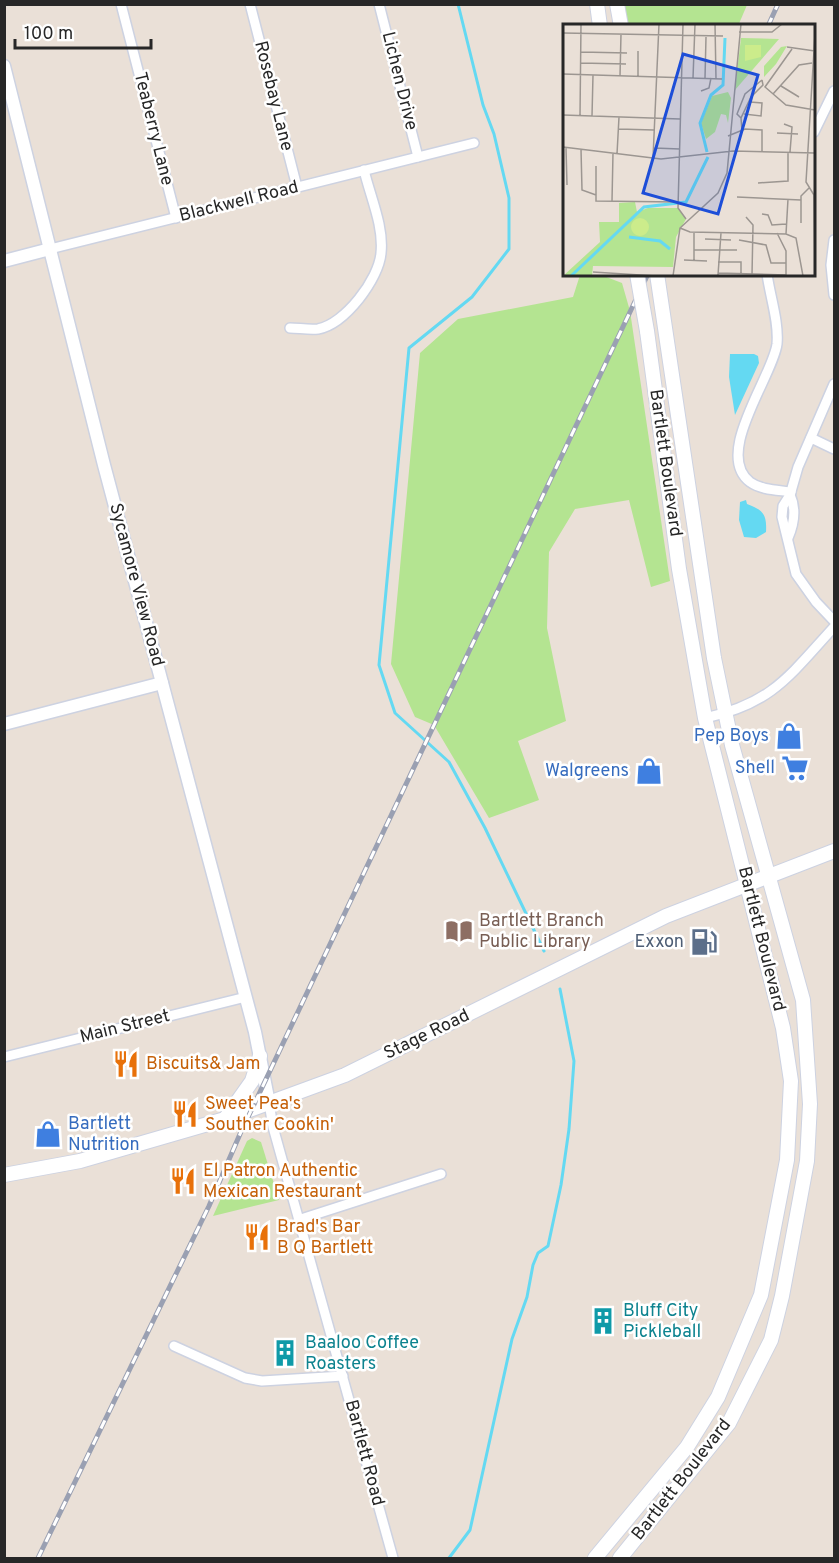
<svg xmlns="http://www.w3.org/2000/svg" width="839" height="1563" viewBox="0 0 839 1563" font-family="Overpass,sans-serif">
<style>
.green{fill:#b4e491}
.water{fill:#64d9f2}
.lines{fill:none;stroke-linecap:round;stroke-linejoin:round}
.stream{stroke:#64d9f2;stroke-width:3}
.minor-casing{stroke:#cdd2e1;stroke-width:12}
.tertiary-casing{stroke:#cdd2e1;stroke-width:15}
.secondary-casing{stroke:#cdd2e1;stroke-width:16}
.minor{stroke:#fff;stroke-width:9}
.tertiary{stroke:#fff;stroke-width:12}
.secondary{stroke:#fff;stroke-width:14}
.rail-casing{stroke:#9aa0b2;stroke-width:5}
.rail{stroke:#fff;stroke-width:3;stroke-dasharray:9;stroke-linecap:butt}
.secondary-bridge-casing{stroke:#cdd2e1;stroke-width:16;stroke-linecap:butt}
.secondary-bridge{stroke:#fff;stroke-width:14}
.labels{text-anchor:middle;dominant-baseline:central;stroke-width:5;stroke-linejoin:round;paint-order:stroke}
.street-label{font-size:18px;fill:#272727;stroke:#fff}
.shop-label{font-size:18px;fill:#366cbe;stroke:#fff;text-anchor:end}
.education-label{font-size:18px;fill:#785e54;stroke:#fff;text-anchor:start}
.service-label{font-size:18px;fill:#4e5e75;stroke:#fff;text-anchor:end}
.food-label{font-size:18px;fill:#c56008;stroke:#fff;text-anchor:start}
.culture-label{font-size:18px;fill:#0d838f;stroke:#fff;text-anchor:start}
.inset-river{fill:none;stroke:#64d9f2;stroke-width:3}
.inset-road{fill:none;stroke:#9c9691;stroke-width:1.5}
.view{fill:#1d4ed8;fill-opacity:0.15;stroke:#1d4ed8;stroke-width:3}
.inset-edge{fill:none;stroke:#272727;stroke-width:3}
</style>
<rect width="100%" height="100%" fill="#eae0d7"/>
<g class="green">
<path d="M 617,5 L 747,5 L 738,26 L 621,25 Z"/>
<path d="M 580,275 L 601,275 L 622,283 L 630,311 L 670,581 L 651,587 L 629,500 L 575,509 L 549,552 L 547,628 L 566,721 L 518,741 L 539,800 L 489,818 L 434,725 L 415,717 L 391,664 L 420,353 L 458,319 L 573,297 Z"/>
<path d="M 252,1138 L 261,1142 L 279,1200 L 213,1216 L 247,1141 Z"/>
</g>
<g class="water">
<path d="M 730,354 L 754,354 L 758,356 L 759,363 L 735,415 L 729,377 Z"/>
<path d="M 746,500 L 747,504 C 763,510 767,514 766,532 L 756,538 L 744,537 L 739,520 L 740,502 Z"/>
</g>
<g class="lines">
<g class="stream">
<path d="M 458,4 L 483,105 L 494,134 L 509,198 L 509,249 L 472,297 L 409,348 L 379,665 L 395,713 L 449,762 L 485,828 L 544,951"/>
<path d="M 449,1558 L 470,1530 L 512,1339 L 527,1297 L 533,1265 L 538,1253 L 548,1246 L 561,1185 L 569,1129 L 574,1061 L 560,989"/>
</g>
<defs>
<g id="minor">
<path d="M 121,4 L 176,218"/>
<path d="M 250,4 L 297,187"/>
<path d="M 379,4 L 418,157"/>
<path d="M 814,132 L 834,91"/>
<path d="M 834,240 L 831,265 L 834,295"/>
<path d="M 50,249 L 474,143"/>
<path d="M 767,274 C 770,296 779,322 777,344 C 773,376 713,454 750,482 C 761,490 778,490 791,492"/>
<path d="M 290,328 C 298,328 309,330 318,329 C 345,324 379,279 381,253 C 384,226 370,196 364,170"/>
<path d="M 834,384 L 798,467 L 790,495 L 783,506 L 782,517 L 796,574 L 816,602 L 834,621"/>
<path d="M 811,438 L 834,449"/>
<path d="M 788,538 C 794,524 797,510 790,495"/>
<path d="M 705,718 C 772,704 790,675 834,627"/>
<path d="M 4,1057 L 246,997"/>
<path d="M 269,1103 L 273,1127 L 393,1558"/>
<path d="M 301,1219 L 441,1174"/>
<path d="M 174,1346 L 245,1378 L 262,1381 L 343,1376"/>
</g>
<g id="tertiary">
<path d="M 4,66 L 104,465 L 255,1032 L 269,1103"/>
<path d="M 4,261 L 50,249"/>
<path d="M 4,724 L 162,683"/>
</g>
<g id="secondary">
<path d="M 597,4 L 600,26"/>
<path d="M 617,4 L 621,26"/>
<path d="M 225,1119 L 252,1081 L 260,1056"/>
<path d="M 4,1175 L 80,1161 L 225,1119 L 345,1075 L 666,916 L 834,851"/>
<path d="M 595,1558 L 687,1447 L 718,1397 L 761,1295 L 787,1160 L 791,1081 L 783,1028 L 705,718 L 679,569 L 647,331"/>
<path d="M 620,1558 L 729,1423 L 771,1340 L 782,1296 L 807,1161 L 810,1104 L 803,1000 L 732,745 L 714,658 L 657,274"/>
</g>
</defs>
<use href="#minor" class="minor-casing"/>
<use href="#tertiary" class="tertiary-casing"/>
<use href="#secondary" class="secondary-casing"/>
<use href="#minor" class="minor"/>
<use href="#tertiary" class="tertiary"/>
<use href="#secondary" class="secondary"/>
<defs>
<g id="rail">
<path d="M 768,26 L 778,4"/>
<path d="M 38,1558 L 209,1206 L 240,1134 L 648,274"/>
</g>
</defs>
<use href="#rail" class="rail-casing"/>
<use href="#rail" class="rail"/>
<defs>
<path id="secondary-bridge" d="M 637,274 L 647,331"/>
</defs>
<use href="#secondary-bridge" class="secondary-bridge-casing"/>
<use href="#secondary-bridge" class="secondary-bridge"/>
</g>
<defs>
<symbol id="shop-bare" viewBox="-9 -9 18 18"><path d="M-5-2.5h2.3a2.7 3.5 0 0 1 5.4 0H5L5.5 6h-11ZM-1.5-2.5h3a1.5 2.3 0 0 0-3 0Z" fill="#3f7fe0" stroke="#fff" stroke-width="2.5" paint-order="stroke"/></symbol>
<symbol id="supermarket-bare" viewBox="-9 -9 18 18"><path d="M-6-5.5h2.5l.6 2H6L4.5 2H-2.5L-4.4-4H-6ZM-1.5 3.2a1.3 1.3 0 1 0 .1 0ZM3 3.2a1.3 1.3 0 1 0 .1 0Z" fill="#3f7fe0" stroke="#fff" stroke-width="2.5" paint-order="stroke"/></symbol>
<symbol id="library-bare" viewBox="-9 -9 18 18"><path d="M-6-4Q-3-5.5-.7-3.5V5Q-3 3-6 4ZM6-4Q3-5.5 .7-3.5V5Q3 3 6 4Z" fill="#8d6e63" stroke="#fff" stroke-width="2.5" paint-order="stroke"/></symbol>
<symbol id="fuel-bare" viewBox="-9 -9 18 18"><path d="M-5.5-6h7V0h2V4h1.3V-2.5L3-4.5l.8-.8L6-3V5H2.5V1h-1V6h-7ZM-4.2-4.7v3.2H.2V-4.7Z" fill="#5c6f8a" stroke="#fff" stroke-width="2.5" paint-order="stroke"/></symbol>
<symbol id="restaurant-bare" viewBox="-9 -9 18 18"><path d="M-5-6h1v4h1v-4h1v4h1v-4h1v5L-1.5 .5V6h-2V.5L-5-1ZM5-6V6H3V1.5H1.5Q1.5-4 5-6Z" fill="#e8710a" stroke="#fff" stroke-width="2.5" paint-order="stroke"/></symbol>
<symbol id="building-bare" viewBox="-9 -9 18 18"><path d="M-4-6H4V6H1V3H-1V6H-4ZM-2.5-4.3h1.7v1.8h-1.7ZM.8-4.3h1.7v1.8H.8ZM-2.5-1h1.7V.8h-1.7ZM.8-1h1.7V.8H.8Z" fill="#0f9aa8" stroke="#fff" stroke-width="2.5" paint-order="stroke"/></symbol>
</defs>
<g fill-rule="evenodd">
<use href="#shop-bare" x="770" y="717" width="38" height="38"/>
<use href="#supermarket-bare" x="776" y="749" width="38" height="38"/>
<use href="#shop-bare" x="630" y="752" width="38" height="38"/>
<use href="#library-bare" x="440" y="912" width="38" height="38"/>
<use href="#fuel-bare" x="685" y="923" width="38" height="38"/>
<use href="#restaurant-bare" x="107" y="1045" width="38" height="38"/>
<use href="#restaurant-bare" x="166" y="1095" width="38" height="38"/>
<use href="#shop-bare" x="29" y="1115" width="38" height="38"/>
<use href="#restaurant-bare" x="164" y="1162" width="38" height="38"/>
<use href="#restaurant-bare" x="238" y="1218" width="38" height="38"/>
<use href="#building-bare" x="584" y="1302" width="38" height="38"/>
<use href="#building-bare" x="266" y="1334" width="38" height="38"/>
</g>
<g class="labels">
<g class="street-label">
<text transform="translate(399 81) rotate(76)">Lichen Drive</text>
<text transform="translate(273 96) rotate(76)">Rosebay Lane</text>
<text transform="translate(153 129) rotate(76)">Teaberry Lane</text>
<text transform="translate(239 202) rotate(-14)">Blackwell Road</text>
<text transform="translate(665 463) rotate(82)">Bartlett Boulevard</text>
<text transform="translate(136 585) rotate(75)">Sycamore View Road</text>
<text transform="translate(761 939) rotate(76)">Bartlett Boulevard</text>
<text transform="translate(125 1027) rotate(-14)">Main Street</text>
<text transform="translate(427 1035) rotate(-26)">Stage Road</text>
<text transform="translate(364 1453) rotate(75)">Bartlett Road</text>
<text transform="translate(682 1480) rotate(-52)">Bartlett Boulevard</text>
</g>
<g class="shop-label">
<text x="769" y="736">Pep Boys</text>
<text x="775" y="768">Shell</text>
<text x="629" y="771">Walgreens</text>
<text x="68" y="1124" text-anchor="start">Bartlett<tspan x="68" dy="21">Nutrition</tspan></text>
</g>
<g class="education-label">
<text x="479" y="921">Bartlett Branch<tspan x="479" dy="21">Public Library</tspan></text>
</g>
<g class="service-label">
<text x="684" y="942">Exxon</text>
</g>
<g class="food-label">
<text x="146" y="1064">Biscuits&amp; Jam</text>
<text x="205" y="1104">Sweet Pea's<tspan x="205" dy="21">Souther Cookin'</tspan></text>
<text x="203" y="1171">El Patron Authentic<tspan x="203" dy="21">Mexican Restaurant</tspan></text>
<text x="277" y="1227">Brad's Bar<tspan x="277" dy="21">B Q Bartlett</tspan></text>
</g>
<g class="culture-label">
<text x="623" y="1311">Bluff City<tspan x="623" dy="21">Pickleball</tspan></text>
<text x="305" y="1343">Baaloo Coffee<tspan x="305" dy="21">Roasters</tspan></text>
</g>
</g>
<g transform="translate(563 24)">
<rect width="252" height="252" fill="#eae0d7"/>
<path d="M 178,14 L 216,15 L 172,66 ZM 224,22 L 213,40 L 201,53 L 201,42 L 218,23 ZM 165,68 L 168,74 L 165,99 L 163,91 L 158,90 L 152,108 L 143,115 L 138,99 L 149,72 ZM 72,178 L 74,188 L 85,184 L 115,184 L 123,195 L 113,213 L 110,243 L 30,242 L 29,252 L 0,252 L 37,218 L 36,198 L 56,198 L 56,179 Z" fill="#b4e491"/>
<path d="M 182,21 L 198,21 L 198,33 L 182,37 ZM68 203a9 9 0 1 1 18 0a9 9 0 1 1-18 0Z" fill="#ccec8b"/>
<path class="inset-river" d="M 144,128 L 137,99 L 148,71 L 160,61 L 162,14M 66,213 L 97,217 L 107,225M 8,252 L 81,183 L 123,178 L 145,133"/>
<path class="inset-road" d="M 120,0 L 115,184 L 123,195M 152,0 L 153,55M 176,8 L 209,8 L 219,0M 0,9 L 160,12M 252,10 L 243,158 L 251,171 L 252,247M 224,23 L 252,27M 229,25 L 202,63 L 223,81 L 252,86M 18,28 L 64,29M 17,39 L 63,40M 0,50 L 159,55M 57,52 L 58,10M 75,52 L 75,27M 130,54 L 132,0M 142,54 L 143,13M 218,62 L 236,73M 138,67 L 146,64 L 148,54M 210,70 L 236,41 L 249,39M 181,90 L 198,92 L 199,79 L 187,78M 0,91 L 117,95M 17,92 L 18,0M 29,92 L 30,51M 178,94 L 174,90 L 182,70 L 199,56M 221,100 L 229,103 L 227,128M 55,105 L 91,106M 179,107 L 178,94 L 188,73 L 200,61 L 199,56M 214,109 L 235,110M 165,112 L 182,105 L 199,106 L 199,127M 0,123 L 98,135 L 170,127 L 252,129M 3,124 L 4,161M 91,124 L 117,125M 18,125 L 19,166 L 33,171M 54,130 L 56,93M 90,134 L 96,0M 33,142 L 33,177 L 115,178M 195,159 L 225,157 L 225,128M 174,173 L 238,176M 49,177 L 50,129M 199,190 L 205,191 L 209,201 L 223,200M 183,193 L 190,201 L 189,251M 238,199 L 238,172 L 246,164M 117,204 L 127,208 L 223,210 L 233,214 L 240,252M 214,209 L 223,227 L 223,251M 223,210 L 225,175M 142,215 L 168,216M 176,216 L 203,221 L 208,239 L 223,239M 131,226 L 174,226M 121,236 L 144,237M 131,237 L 131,208M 155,238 L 178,238 L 178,250M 30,248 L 93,252M 155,249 L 223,251M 155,251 L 158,209M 110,252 L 117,204 L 155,169 L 164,149 L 178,0"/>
<path class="view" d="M 120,30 L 195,51 L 155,190 L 80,169 Z"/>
<rect width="252" height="252" class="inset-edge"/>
</g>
<rect width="839" height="1563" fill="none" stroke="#272727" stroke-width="12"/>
<path d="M15 39v9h136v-9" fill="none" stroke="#272727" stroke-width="3"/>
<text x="24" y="39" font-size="18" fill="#272727" stroke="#ffffff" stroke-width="4.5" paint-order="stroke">100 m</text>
</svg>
